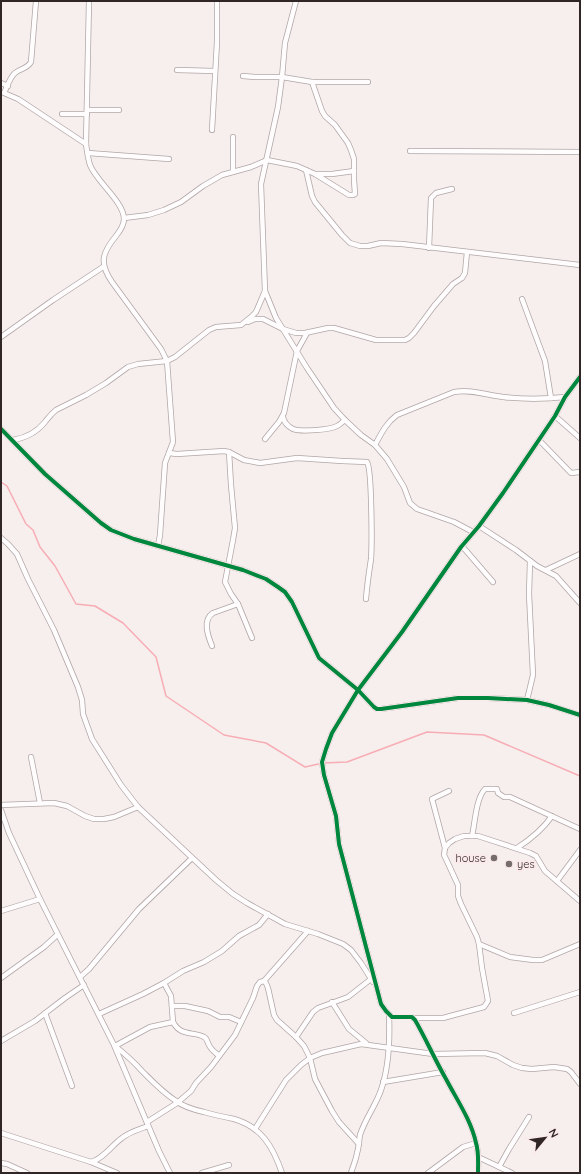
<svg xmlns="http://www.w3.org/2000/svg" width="581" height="1174" viewBox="0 0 581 1174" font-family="Quicksand,sans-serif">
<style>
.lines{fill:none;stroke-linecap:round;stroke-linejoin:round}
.stream{stroke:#f7adb4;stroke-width:1.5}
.street-casing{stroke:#b0a6a7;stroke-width:6}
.street{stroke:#fefcfc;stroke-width:4.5}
.cycleway-casing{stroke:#fbeaeb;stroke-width:6}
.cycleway{stroke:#00873e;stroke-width:4}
.poi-dot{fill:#766c6c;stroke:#fbeaeb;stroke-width:1.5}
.labels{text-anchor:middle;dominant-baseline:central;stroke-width:4;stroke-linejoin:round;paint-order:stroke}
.poi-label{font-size:11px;fill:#302626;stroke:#fbeaeb;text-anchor:end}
</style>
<rect width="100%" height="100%" fill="#f7eeee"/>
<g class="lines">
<path class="stream" d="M 1,482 L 7,486 L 26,524 L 33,530 L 40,547 L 55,566 L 76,604 L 95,606 L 123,623 L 156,657 L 166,696 L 224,735 L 266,743 L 305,767 L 323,763 L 347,762 L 427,732 L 484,735 L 580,776"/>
<defs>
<g id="street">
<path d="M 36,1 L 31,62 C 27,69 21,68 15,73 C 10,77 7,87 4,93 L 18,99 L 86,144"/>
<path d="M 89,1 L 86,144 C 87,151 88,159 90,165 C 96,181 124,202 124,219 C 124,225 120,231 116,236 C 102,253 99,263 112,282 L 161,349 L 167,361 L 173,442 L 165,463 L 160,535 L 158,546"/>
<path d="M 177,70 L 215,71"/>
<path d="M 243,76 L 255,77 L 282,77 L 312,82 L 322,111 L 325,116 L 335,125 L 348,143 L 351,150 L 354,159 L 354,180 L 355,194 L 353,195 L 349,195 L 315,174"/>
<path d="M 312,82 L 368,82"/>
<path d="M 1,83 L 8,86"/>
<path d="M 87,110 L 119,110"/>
<path d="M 62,114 L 87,114"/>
<path d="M 212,130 L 217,42 L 217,1"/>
<path d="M 233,137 L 233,172"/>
<path d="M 410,151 L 580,152"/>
<path d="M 88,153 L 169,159"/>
<path d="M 306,170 L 312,196 L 315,202 L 342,235 L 350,243 L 360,246 L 368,246 L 381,243 L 402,244 L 580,265"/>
<path d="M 124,218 L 148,215 L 164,210 L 181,202 L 203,186 L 222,175 L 251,167 L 267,160 L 297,166 L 315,174 L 332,174 L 354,171"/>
<path d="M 429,248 L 431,198 L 436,193 L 452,189"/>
<path d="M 265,291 L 276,318 L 307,368 L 334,408 L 345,420 L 361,435 L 375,445 L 387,459 L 404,487 L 410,503 L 417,509 L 454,522 L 473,532"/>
<path d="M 522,299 L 545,361 L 551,398"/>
<path d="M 248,322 L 255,319 L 263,319 L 283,329 L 296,333 L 305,333 L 328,328 L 334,328 L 376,340 L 405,340 L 409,338 L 414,333 L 434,306 L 453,284 L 462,278 L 465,273 L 467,252"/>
<path d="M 1,337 L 53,300 L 103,267"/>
<path d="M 555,416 L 580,438"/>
<path d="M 283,417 C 284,422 287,426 293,429 C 300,432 330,430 337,426 C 340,425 342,422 345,420"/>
<path d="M 1,429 L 45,474 L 101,523 L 111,530 L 134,539 L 243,570 L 266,579 L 278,587 L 285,592 L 292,602 L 319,658 L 358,690 L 374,707 L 377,709 L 381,709 L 458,698 L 488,698 L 527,700 L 549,705 L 580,715"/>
<path d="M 265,439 L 279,422 L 284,413 L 297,351 L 307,333"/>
<path d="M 13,440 C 25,438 37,432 45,422 C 49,417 51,414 56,410 L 86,395 L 106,383 L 128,367 L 138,364 L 167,361 L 175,357 L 209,330 L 216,327 L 241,325 L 251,317 L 256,312 L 265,291 L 261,184 L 278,107 L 282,77 L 285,43 L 296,1"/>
<path d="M 539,440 L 571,473 L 580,472"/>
<path d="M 375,445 C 381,434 386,423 397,415 L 454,392 C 470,389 486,395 503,397 C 521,399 546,399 565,397"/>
<path d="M 229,452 L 231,485 L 235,528 L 233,540 L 225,582 L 231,594 L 238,604 L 252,638"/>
<path d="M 169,453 L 177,454 L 224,451 L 229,452 L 244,460 L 260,463 L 297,458 L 342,461 L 367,462 C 372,469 372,546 371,559 C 369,572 367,585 366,599"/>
<path d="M 479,526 L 516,550 L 537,566 L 556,576 L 580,603"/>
<path d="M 1,538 L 8,544 L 17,554 L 28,579 L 54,630 L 78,687 L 82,700 L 83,714 L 92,739 L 121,785 L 138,807 L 216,880 L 233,894 L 247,903 L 285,924 L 318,934 L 343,944 L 351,950 L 361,963 L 373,982"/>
<path d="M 462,546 L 493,582"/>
<path d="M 546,570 L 580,554"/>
<path d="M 212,646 C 208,636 202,620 213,613 L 238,604"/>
<path d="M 527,700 L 533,675 L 529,594 L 530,561"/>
<path d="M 31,757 L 40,803"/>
<path d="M 1,805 L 54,803 L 67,806 L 85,816 L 94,819 L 104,819 L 114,817 L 138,807"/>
<path d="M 1,810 L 9,833 L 40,899 L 114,1045 L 159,1151 L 170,1173"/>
<path d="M 472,836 C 475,823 476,798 485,789 L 497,789 L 498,793 L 504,797 L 510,797 L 580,829"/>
<path d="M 445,848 L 432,799 L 449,791"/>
<path d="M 517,848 C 531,839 543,829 552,816"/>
<path d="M 557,881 L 580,850"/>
<path d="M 1,911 L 40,899"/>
<path d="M 479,944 L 510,957 L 533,960 L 542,960 L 580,944"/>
<path d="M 80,977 L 89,969 L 139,909 L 192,858"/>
<path d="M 1,978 L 44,947 L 57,935"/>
<path d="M 264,981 L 266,983 L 268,988 L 274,1015 L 277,1020 L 296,1037 L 304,1046 L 310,1058 L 315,1079 L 332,1111 L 339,1122 L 359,1144"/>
<path d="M 164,983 L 171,996 L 173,1022 C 181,1037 193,1031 204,1037 C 207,1038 207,1042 209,1045 C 211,1050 215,1052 219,1056"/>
<path d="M 332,1002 L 349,1029 L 366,1043"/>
<path d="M 172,1006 L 185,1006 L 208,1011 L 220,1017 L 229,1017 L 241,1022"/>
<path d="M 45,1013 L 72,1086"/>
<path d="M 514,1013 L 580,992"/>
<path d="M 99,1014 L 143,994 L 164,983 L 183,971 L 204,962 L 222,951 L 239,936 L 259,925 L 268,914"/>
<path d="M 413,1018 L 443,1018 L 484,1007 L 488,1001 L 482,968 L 479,944 L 477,937 L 461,904 L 458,896 L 458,885 L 446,859 L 444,855 L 445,848 L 449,843 L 455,839 L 464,836 L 478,836 L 530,853 L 536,856 L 545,871 L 580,901"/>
<path d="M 296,1037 L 313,1012 L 318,1008 L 348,997 L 371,979"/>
<path d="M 1,1041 L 35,1021 L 65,998 L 84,985"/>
<path d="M 115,1046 C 125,1054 134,1062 142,1071 C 153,1082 162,1092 176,1101 C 184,1107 195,1110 204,1112 C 214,1115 224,1117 234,1119 C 262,1127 273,1147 282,1173"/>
<path d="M 115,1046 L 150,1027 L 173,1022"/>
<path d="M 383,1082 L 443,1072"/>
<path d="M 147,1122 L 177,1103 L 191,1091 L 196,1083 L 211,1067 L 235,1035 L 253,998 L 257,986 L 260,982 L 264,981 L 308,931"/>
<path d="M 255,1129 L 286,1080 L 301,1065 L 310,1058 L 322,1053 L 361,1044 L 433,1054 L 485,1053 L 497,1056 L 513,1065 L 522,1068 L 532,1069 L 554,1067 L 567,1069 L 571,1072 L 580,1084"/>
<path d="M 1,1133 L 91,1162 C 103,1159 112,1145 122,1138 C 129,1132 140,1129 148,1126"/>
<path d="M 478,1157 L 512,1173"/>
<path d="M 91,1162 L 117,1173"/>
<path d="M 1,1163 L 7,1164 L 27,1173"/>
<path d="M 499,1167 L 509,1149 L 529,1117"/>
<path d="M 202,1173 L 229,1165"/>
<path d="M 351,1173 C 353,1166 356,1160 357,1153 C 359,1147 359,1140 360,1135 C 365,1119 376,1105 381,1090 C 389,1067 390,1039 389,1015"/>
<path d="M 428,1173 L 463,1147 L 476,1143"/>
<path d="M 478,1173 C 478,1163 479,1152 476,1143 C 471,1120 457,1100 446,1079 C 435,1060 426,1039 415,1020 L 412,1017 L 392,1017 L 386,1011 L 381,1004 L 339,844 L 336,816 L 324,775 L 322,762 L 326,749 L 332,733 L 358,690 L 402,632 L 461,547 L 479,526 L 503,493 L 555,416 L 565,397 L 580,377"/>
</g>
</defs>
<use href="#street" class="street-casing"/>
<use href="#street" class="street"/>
<defs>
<g id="cycleway">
<path d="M 1,429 L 45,474 L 101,523 L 111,530 L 134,539 L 243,570 L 266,579 L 278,587 L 285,592 L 292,602 L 319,658 L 358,690 L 374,707 L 377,709 L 381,709 L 458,698 L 488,698 L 527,700 L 549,705 L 580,715"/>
<path d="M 478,1173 C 478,1163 479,1152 476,1143 C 471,1120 457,1100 446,1079 C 435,1060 426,1039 415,1020 L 412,1017 L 392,1017 L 386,1011 L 381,1004 L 339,844 L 336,816 L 324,775 L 322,762 L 326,749 L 332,733 L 358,690 L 402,632 L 461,547 L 479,526 L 503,493 L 555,416 L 565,397 L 580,377"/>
</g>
</defs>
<use href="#cycleway" class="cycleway-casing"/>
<use href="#cycleway" class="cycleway"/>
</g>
<g class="poi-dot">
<circle cx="494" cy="858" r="4"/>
<circle cx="509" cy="864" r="4"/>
</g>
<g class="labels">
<g class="poi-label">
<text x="486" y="858">house</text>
<text x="517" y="864" text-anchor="start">yes</text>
</g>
</g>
<rect width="581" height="1174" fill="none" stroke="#302626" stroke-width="4"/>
<g transform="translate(545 1138) rotate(61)" stroke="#fbeaeb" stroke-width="3" paint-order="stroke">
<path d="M0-3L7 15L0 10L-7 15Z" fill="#302626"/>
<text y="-6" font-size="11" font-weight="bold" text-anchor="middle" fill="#302626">N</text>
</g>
</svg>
